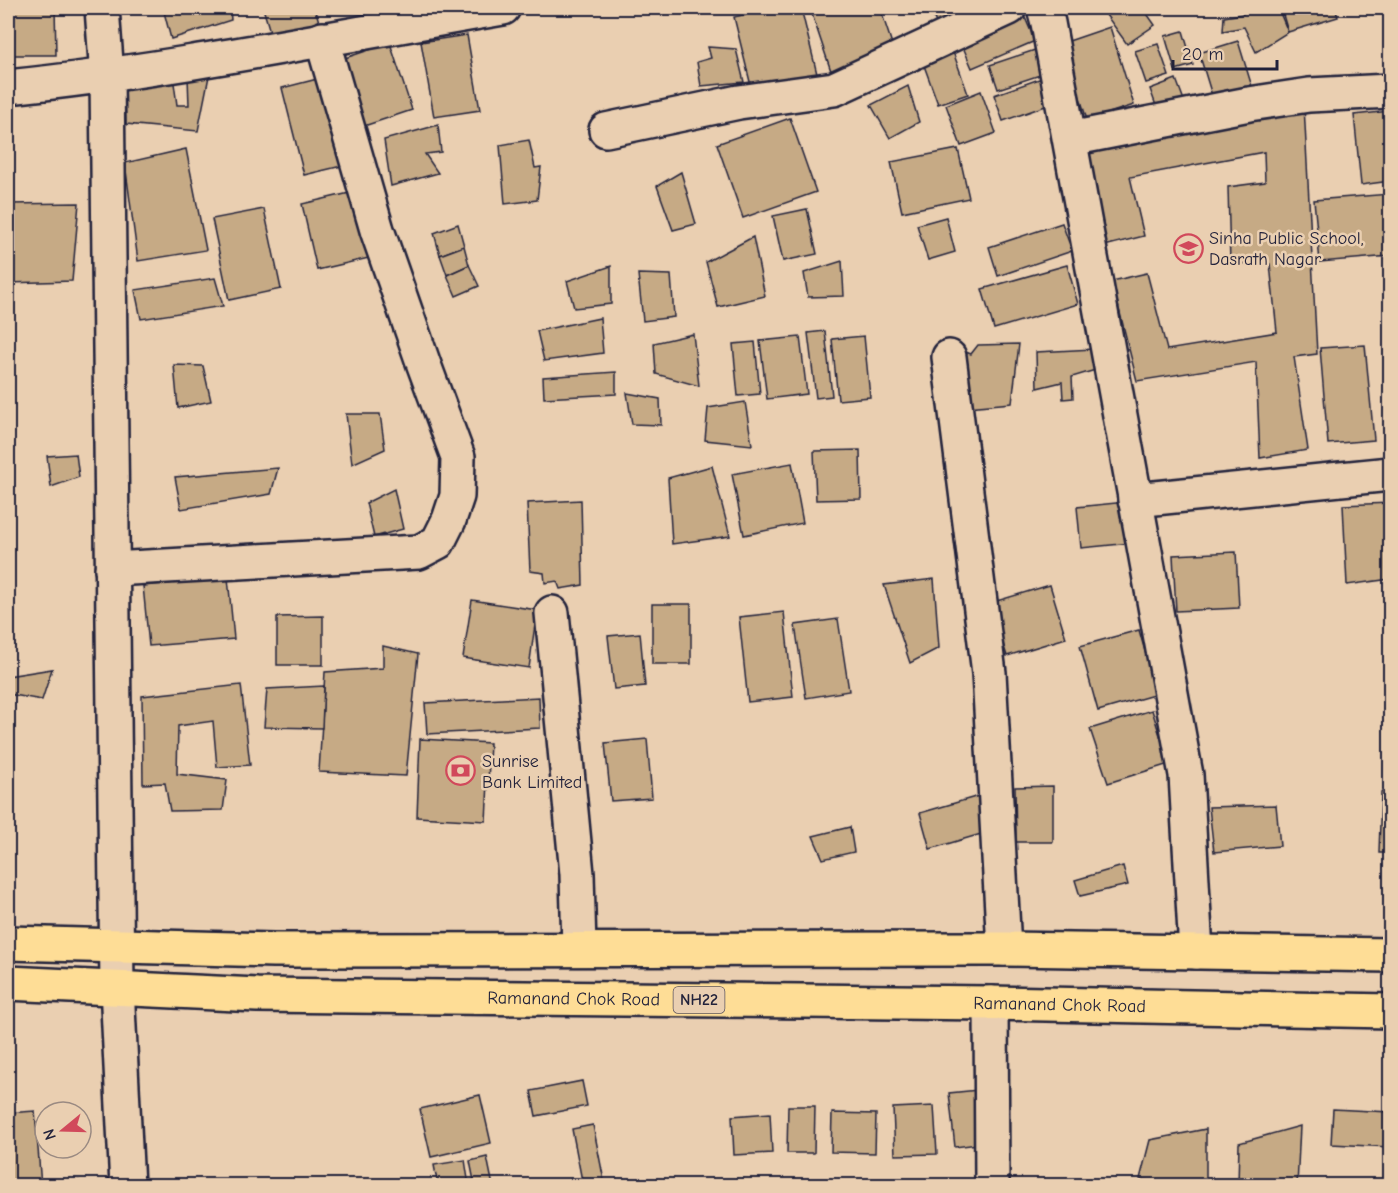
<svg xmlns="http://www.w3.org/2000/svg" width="1398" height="1193" viewBox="0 0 1398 1193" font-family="'Comic Neue',sans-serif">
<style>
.building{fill:#c6aa85;stroke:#22223b;stroke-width:1.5}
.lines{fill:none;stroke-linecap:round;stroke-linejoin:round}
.minor-casing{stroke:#22223b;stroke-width:38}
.highway-casing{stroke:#22223b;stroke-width:38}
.minor{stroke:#eacfb1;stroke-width:33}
.highway{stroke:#fedd96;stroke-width:33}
.labels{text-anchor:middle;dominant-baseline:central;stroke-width:5;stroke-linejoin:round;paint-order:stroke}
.shield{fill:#eacfb1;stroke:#5e565e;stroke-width:1.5}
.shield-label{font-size:16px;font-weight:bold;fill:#22223b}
.poi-label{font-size:18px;fill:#22223b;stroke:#eacfb1;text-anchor:start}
.street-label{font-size:18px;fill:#22223b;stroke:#eacfb1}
</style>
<rect width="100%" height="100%" fill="#eacfb1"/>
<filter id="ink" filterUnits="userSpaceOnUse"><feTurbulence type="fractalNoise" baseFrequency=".0167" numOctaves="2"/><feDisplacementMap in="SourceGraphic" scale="12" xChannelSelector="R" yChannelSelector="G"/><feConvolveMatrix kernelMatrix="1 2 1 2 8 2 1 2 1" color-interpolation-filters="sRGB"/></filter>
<g filter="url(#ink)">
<g class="building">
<path d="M 8,8 L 55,8 L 56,55 L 8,55 Z"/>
<path d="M 163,8 L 230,8 L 231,20 L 171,39 Z"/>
<path d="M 263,8 L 315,8 L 321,29 L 273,42 Z"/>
<path d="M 772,8 L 801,8 L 818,78 L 753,94 L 734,17 Z"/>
<path d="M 810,8 L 880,8 L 894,50 L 831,71 Z"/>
<path d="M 930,8 L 981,8 L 936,23 Z"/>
<path d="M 1101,8 L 1143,8 L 1155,25 L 1127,44 Z"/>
<path d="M 1241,8 L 1278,8 L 1288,32 L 1256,52 L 1244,27 L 1223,31 L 1224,17 L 1243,14 Z"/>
<path d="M 1281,8 L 1335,8 L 1338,17 L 1288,32 Z"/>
<path d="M 1383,8 L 1390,8 L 1390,45 Z"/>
<path d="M 1023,13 L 1035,41 L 972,68 L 960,40 Z"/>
<path d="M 1110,27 L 1134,105 L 1087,120 L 1063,43 Z"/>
<path d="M 1183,31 L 1193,65 L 1175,70 L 1165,36 Z"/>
<path d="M 467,35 L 480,110 L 434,117 L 421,42 Z"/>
<path d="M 1238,41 L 1253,90 L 1214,102 L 1199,53 Z"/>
<path d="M 390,43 L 412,110 L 358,128 L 336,61 Z"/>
<path d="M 1158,44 L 1169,76 L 1146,83 L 1135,51 Z"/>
<path d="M 708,47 L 736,49 L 744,82 L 701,86 L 697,62 L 711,58 Z"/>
<path d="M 952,49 L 968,94 L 938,104 L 922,60 Z"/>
<path d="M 1035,50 L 1043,74 L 998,89 L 990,65 Z"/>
<path d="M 173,76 L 177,105 L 189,105 L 188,77 L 209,76 L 198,131 L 126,124 L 125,85 Z"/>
<path d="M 329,76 L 350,164 L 304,175 L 282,88 Z"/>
<path d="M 1042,78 L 1051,104 L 1003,121 L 994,95 Z"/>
<path d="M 1176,79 L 1185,103 L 1159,114 L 1150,89 Z"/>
<path d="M 908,86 L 919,122 L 890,138 L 871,105 Z"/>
<path d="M 981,91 L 996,133 L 961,146 L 946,105 Z"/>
<path d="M 1304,106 L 1317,354 L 1294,357 L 1308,450 L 1260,458 L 1256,362 L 1137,381 L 1112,281 L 1147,273 L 1167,350 L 1277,332 L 1270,264 L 1230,263 L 1228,187 L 1265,182 L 1264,152 L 1130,177 L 1144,236 L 1104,246 L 1085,145 Z"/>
<path d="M 1390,111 L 1390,181 L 1361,185 L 1354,115 Z"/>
<path d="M 790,118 L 816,192 L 743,218 L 717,144 Z"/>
<path d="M 438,125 L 441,152 L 425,154 L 438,173 L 391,186 L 384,140 Z"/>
<path d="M 529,140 L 535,168 L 541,167 L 537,200 L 505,204 L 500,145 Z"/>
<path d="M 186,149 L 206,250 L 138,261 L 125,163 Z"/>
<path d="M 958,149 L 969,198 L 902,212 L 891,162 Z"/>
<path d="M 681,172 L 696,224 L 673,230 L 657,186 Z"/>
<path d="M 354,192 L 369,258 L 317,270 L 302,204 Z"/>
<path d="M 1390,194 L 1390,256 L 1320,262 L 1314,200 Z"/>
<path d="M 79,203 L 72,281 L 8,283 L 8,204 Z"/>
<path d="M 264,209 L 281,289 L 229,300 L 212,219 Z"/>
<path d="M 807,209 L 817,254 L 783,261 L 773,216 Z"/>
<path d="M 946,217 L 955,252 L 928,260 L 917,225 Z"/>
<path d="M 1062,223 L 1072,251 L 998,276 L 989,247 Z"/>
<path d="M 458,224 L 464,246 L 440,255 L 434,233 Z"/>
<path d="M 753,237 L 765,296 L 718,307 L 706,262 Z"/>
<path d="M 464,246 L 469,265 L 447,275 L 440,255 Z"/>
<path d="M 842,261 L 844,296 L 808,297 L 804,273 Z"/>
<path d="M 469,265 L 479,286 L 456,296 L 447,275 Z"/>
<path d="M 1067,265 L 1078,304 L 994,329 L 982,289 Z"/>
<path d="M 611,266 L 611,304 L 574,308 L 567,281 Z"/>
<path d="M 638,274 L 671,275 L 674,317 L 643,321 Z"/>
<path d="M 215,278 L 223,306 L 141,319 L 135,290 Z"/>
<path d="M 600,318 L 603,353 L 544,361 L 537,331 Z"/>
<path d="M 825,331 L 832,396 L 816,398 L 808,333 Z"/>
<path d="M 693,334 L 699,386 L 656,374 L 654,343 Z"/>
<path d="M 864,336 L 870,397 L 838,400 L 832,339 Z"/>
<path d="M 800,337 L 807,394 L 767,399 L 760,341 Z"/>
<path d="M 755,342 L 760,394 L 738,396 L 733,344 Z"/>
<path d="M 1019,344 L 1012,403 L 967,407 L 958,349 L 971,354 L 978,345 Z"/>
<path d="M 1365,345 L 1374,440 L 1328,444 L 1320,348 Z"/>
<path d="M 1094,349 L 1102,368 L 1072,377 L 1073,398 L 1063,399 L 1062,382 L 1037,388 L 1036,352 Z"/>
<path d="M 174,365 L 203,366 L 211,401 L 178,408 Z"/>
<path d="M 616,372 L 616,394 L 544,398 L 543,377 Z"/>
<path d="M 627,393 L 660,399 L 661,425 L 632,424 Z"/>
<path d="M 745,402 L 752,445 L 705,440 L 708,408 Z"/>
<path d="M 346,414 L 380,414 L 385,449 L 352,464 Z"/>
<path d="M 860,450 L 861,499 L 816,500 L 814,451 Z"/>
<path d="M 76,454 L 79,477 L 51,487 L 47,456 Z"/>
<path d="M 792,463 L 803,523 L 744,535 L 732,474 Z"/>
<path d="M 712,466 L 730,536 L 672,544 L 668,478 Z"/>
<path d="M 278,468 L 271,494 L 181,509 L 175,477 Z"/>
<path d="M 394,489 L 403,529 L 374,537 L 366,503 Z"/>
<path d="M 581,500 L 583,585 L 560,589 L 557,581 L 545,583 L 544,573 L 530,571 L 527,503 Z"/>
<path d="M 1126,502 L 1131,543 L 1081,548 L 1077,507 Z"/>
<path d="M 1390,503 L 1390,579 L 1347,585 L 1343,505 Z"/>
<path d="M 1236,552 L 1239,608 L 1176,611 L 1173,555 Z"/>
<path d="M 228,578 L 234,639 L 149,646 L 143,586 Z"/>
<path d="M 934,579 L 939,648 L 910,663 L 884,585 Z"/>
<path d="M 1050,585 L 1066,638 L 1007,656 L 990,603 Z"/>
<path d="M 472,600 L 537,610 L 529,668 L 463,658 Z"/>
<rect x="652" y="604" width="39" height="60"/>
<path d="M 784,612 L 793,697 L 748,702 L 739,617 Z"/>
<path d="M 323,616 L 323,665 L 277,665 L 277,617 Z"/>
<path d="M 838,619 L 849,691 L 806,698 L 795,625 Z"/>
<path d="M 1139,630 L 1157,694 L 1098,711 L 1080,646 Z"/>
<path d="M 640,633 L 645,686 L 614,689 L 608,636 Z"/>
<path d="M 383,646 L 418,654 L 406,776 L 319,772 L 325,672 L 383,668 Z"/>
<path d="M 52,669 L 42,700 L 8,694 L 8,676 Z"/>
<path d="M 241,685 L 250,765 L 217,767 L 213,721 L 178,726 L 177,774 L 227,780 L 223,810 L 170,811 L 165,783 L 143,784 L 142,696 Z"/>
<path d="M 324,686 L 322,728 L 264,727 L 267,689 Z"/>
<path d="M 539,697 L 540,728 L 427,734 L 425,703 Z"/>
<path d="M 1152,710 L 1169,764 L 1108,783 L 1090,729 Z"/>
<path d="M 420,739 L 490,743 L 486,821 L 417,817 Z"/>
<path d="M 647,739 L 652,798 L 611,801 L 605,743 Z"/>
<path d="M 1053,786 L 1053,842 L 1016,842 L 1015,787 Z"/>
<path d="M 1381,792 L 1390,792 L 1390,853 L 1379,853 Z"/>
<path d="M 979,796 L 988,832 L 930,849 L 920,813 Z"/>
<path d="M 1276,805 L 1280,846 L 1214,852 L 1209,807 Z"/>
<path d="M 850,827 L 854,852 L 823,859 L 813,836 Z"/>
<path d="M 1123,866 L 1128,885 L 1080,896 L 1075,880 Z"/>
<path d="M 582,1081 L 587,1106 L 536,1116 L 531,1091 Z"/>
<path d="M 978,1090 L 985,1143 L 955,1147 L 949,1093 Z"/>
<path d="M 480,1095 L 491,1143 L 431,1157 L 420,1109 Z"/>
<path d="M 788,1106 L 815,1106 L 814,1153 L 787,1153 Z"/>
<path d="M 934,1106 L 937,1154 L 895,1155 L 893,1108 Z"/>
<path d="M 1333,1109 L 1390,1112 L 1390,1147 L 1331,1144 Z"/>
<path d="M 35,1111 L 41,1186 L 8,1186 L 8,1113 Z"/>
<path d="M 770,1113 L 772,1153 L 734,1155 L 732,1116 Z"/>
<path d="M 832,1113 L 876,1114 L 875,1153 L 831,1152 Z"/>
<path d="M 593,1125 L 605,1186 L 583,1186 L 572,1129 Z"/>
<path d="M 1300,1126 L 1297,1186 L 1238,1186 L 1239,1143 Z"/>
<path d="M 1206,1129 L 1206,1186 L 1170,1186 L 1140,1179 L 1150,1140 Z"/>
<path d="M 487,1157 L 493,1186 L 475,1186 L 470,1161 Z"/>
<path d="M 465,1160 L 469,1186 L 438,1186 L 434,1165 Z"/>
<path d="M 79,1181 L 80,1186 L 47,1186 Z"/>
</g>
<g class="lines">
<defs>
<g id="minor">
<path d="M 102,8 L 107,76 L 117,987 L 127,1186"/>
<path d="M 1044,8 L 1048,23 L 1186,775 L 1196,952"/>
<path d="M 8,87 C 174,70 338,36 503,8"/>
<path d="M 606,130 L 739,102 L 834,89 L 1009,8"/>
<path d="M 1070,139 L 1249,104 L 1309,95 L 1390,91"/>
<path d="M 949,357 L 989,673 L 1004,949"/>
<path d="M 1135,500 L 1390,474"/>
<path d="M 112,569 L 419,552 L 438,542 L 449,520 L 457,496 L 458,457 L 424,365 L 377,230 L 322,39"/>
<path d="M 552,613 L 577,874 L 579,949"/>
<path d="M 991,1003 L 992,1186"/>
</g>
<g id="highway">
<path d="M 8,943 L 273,950 L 1004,949 L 1390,955"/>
<path id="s1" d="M 8,983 L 257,995 L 991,1003 L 1390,1011"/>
</g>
</defs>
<use href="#minor" class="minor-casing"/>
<use href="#highway" class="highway-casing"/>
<use href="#minor" class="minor"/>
<use href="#highway" class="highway"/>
</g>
</g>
<defs>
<symbol id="school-ring" viewBox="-11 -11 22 22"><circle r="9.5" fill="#eacfb1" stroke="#d1495b" stroke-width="1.5"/><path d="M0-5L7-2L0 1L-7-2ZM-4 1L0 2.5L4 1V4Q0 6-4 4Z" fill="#d1495b"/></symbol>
<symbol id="bank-ring" viewBox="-11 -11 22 22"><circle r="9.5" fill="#eacfb1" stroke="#d1495b" stroke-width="1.5"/><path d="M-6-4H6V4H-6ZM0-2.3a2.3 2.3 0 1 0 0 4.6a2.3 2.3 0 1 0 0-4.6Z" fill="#d1495b"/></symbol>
</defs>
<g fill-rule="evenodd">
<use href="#school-ring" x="1172" y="232" width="33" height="33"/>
<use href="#bank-ring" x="444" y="754" width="33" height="33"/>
</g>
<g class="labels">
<rect class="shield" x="673.5" y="987" width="51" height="26" rx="4.5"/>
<g class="shield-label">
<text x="699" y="1000">NH22</text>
</g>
<g class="poi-label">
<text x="1209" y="238">Sinha Public School,<tspan x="1209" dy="21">Dasrath Nagar</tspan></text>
<text x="482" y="761">Sunrise<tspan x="482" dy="21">Bank Limited</tspan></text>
</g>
<g class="street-label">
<text stroke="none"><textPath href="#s1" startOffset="566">Ramanand Chok Road</textPath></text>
<text stroke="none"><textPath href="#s1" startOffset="1052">Ramanand Chok Road</textPath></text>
</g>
</g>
<rect width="1398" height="1193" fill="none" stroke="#eacfb1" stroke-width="30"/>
<rect x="15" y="15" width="1368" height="1163" fill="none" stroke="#22223b" stroke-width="2" filter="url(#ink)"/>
<g transform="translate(63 1130) rotate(251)"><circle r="28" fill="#eacfb1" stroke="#9a8a82" stroke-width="1.5"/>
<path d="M0-4.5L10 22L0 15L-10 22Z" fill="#d1495b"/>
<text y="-9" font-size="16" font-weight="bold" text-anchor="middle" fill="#22223b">N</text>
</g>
<path d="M1173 60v9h104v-9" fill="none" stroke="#22223b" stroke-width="3"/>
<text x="1182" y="60" font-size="18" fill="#22223b" stroke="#eacfb1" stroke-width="4.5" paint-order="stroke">20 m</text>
</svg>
